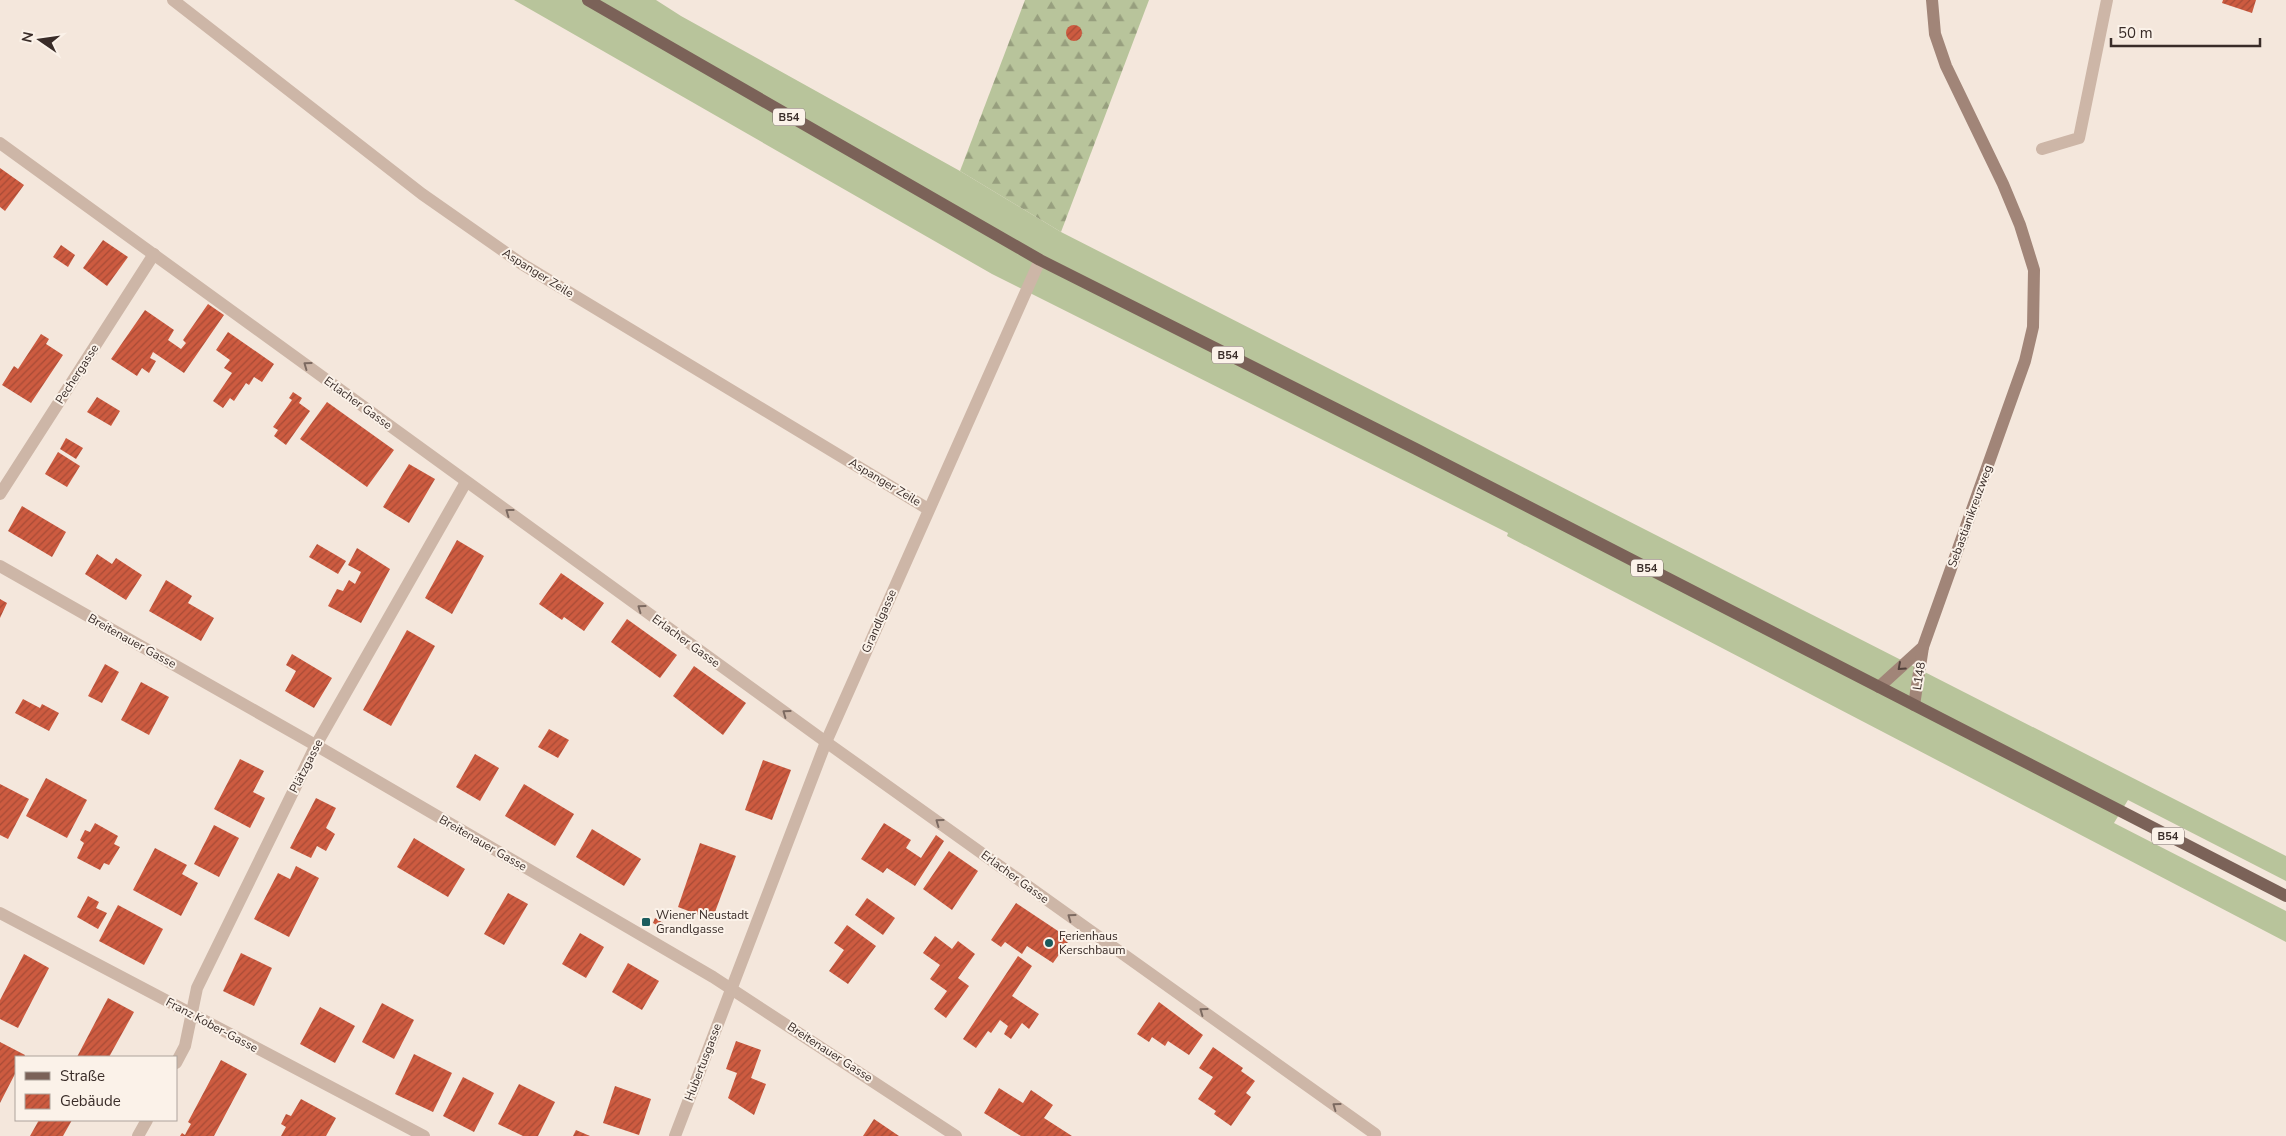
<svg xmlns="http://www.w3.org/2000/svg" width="2286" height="1136" viewBox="0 0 2286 1136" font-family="'Nunito Sans',sans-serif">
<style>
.grass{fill:#b8c49b}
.forest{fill:url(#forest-firs)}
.building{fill:url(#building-hatch)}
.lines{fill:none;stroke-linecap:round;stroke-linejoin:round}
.minor{stroke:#cdb6a7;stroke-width:12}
.secondary{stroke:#a18578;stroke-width:12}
.primary{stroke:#7b6258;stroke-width:12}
.oneway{stroke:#7c6a61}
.oneway2{stroke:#53423c}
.poi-dot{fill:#1b5c5d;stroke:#fbf2e9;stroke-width:2}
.labels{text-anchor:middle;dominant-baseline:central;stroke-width:4;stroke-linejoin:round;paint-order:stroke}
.shield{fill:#fbf2e9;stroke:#736762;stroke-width:1}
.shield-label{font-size:11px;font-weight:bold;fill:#392c28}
.street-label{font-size:12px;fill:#392c28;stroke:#fbf2e9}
.poi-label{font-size:12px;fill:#392c28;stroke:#fbf2e9;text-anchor:start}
</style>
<defs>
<pattern id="forest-firs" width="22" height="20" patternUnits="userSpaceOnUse" patternTransform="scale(1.25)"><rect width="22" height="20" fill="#b8c49b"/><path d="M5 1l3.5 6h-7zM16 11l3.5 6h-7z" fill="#979f7e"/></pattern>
<pattern id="building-hatch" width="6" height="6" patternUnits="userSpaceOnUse" patternTransform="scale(1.25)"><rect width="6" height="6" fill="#cd5b40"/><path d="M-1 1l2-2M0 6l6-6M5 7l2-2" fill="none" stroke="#a74b36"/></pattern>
</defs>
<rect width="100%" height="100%" fill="#f4e7dc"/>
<path class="grass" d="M 514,0 L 656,0 L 681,16 L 960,171 L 1061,232 L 2286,856 L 2286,881 L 2128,800 L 2114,823 L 2286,911 L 2286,942 L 1507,536 L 1508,533 L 992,274 Z"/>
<path class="forest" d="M 1025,0 L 1149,0 L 1061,232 L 960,171 Z"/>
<g class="building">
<path d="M 2223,0 L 2256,0 L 2252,13 L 2222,3 Z"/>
<circle cx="1074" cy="33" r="8"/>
<path d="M 0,168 L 24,185 L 5,211 L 0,207 Z"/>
<path d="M 103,240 L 128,257 L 107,286 L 83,268 Z"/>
<path d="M 61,245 L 75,255 L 68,267 L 53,257 Z"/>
<path d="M 208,304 L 224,315 L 184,373 L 153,352 L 150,358 L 156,361 L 149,373 L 142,368 L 137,376 L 111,359 L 145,310 L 174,330 L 168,340 L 181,349 L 186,343 L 183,340 Z"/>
<path d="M 228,332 L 274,364 L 262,382 L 254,377 L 249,385 L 246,383 L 234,401 L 230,398 L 223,408 L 213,401 L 232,373 L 224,368 L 230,360 L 216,350 Z"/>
<path d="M 41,334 L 49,339 L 46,344 L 63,355 L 31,403 L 2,385 L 14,366 L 18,369 Z"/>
<path d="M 293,392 L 302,398 L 299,403 L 310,411 L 286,445 L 274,436 L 278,430 L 273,427 L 292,400 L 289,398 Z"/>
<path d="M 97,397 L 120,411 L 111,426 L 87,412 Z"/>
<path d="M 327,402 L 394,450 L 367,487 L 300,439 Z"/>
<path d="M 66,438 L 83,448 L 76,459 L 60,449 Z"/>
<path d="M 58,452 L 80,466 L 67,487 L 45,474 Z"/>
<path d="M 409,464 L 435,479 L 409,523 L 383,507 Z"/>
<path d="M 22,506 L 66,532 L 52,557 L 8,531 Z"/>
<path d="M 457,540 L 484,556 L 452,614 L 425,598 Z"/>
<path d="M 317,544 L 346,561 L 338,574 L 309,557 Z"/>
<path d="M 357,548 L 390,569 L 361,623 L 328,606 L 337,589 L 343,591 L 349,580 L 355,584 L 361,572 L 348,565 Z"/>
<path d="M 97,554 L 112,564 L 116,558 L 142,575 L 126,600 L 85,574 Z"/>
<path d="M 561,573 L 604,603 L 584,631 L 564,617 L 562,620 L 539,604 Z"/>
<path d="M 166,580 L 192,596 L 188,603 L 214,618 L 201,641 L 149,611 Z"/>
<path d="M 0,599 L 7,603 L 0,618 Z"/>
<path d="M 627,619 L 677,655 L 660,678 L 611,642 Z"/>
<path d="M 407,630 L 435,646 L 391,726 L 363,710 Z"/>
<path d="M 292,654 L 332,678 L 314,708 L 285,691 L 296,671 L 286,665 Z"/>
<path d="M 105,664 L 119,672 L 102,703 L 88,696 Z"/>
<path d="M 694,666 L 746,703 L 723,735 L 673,696 Z"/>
<path d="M 141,682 L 169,697 L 149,735 L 121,720 Z"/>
<path d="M 23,699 L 40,708 L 42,704 L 59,713 L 49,731 L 15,713 Z"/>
<path d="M 549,729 L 569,740 L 558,758 L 538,747 Z"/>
<path d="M 475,754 L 499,768 L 480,801 L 456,787 Z"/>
<path d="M 240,759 L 264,771 L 253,792 L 265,798 L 250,828 L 214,809 Z"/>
<path d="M 763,760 L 791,770 L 772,820 L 745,810 Z"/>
<path d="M 46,778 L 87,800 L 67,838 L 26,816 Z"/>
<path d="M 0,784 L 29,799 L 8,839 L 0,835 Z"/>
<path d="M 524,784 L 574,814 L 555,846 L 505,816 Z"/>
<path d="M 316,798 L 336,808 L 326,828 L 335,834 L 326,851 L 317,846 L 311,858 L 290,848 Z"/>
<path d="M 95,823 L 118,836 L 114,844 L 120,847 L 109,865 L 104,863 L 100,870 L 77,858 L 84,843 L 80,840 L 85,830 L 90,832 Z"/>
<path d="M 884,823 L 911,840 L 906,848 L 921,858 L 936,835 L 944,841 L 915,886 L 887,868 L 883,873 L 861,859 Z"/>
<path d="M 214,825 L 239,838 L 219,877 L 194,864 Z"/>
<path d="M 592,829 L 641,859 L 624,886 L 576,857 Z"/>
<path d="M 414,838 L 465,869 L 448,897 L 397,867 Z"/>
<path d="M 700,843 L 736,856 L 712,920 L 678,907 Z"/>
<path d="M 155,848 L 187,865 L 182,874 L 198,883 L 181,916 L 133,890 Z"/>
<path d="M 949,851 L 978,871 L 952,910 L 923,889 Z"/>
<path d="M 296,866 L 319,878 L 289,937 L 254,919 L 278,873 L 290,879 Z"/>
<path d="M 508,893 L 528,904 L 504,945 L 484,934 Z"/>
<path d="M 88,896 L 99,902 L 96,908 L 107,913 L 98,929 L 77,917 Z"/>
<path d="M 867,898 L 895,918 L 883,935 L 855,915 Z"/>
<path d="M 1016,903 L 1070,939 L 1053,963 L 1027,946 L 1022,954 L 1005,942 L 1001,947 L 991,940 Z"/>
<path d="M 118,905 L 163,929 L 144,965 L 99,941 Z"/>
<path d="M 655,918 L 665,924 L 662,928 L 653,923 Z"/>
<path d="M 847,925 L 876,946 L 848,984 L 829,971 L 844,950 L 834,943 Z"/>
<path d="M 580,933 L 604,947 L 586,978 L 562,964 Z"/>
<path d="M 935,936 L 952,949 L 958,941 L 975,954 L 958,978 L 969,986 L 946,1018 L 934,1009 L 947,991 L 930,979 L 940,965 L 923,953 Z"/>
<path d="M 241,953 L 272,968 L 254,1006 L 223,991 Z"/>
<path d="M 24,954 L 49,968 L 18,1028 L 0,1019 L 0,1000 Z"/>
<path d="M 1018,956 L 1032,966 L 1012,996 L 1039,1014 L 1029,1029 L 1022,1023 L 1011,1039 L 1004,1034 L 1008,1026 L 1000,1020 L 991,1033 L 988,1031 L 976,1048 L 963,1039 Z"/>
<path d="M 628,963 L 659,981 L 642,1010 L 612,992 Z"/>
<path d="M 108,998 L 134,1012 L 109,1057 L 77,1057 Z"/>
<path d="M 1159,1002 L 1203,1035 L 1189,1055 L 1168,1041 L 1165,1046 L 1152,1037 L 1149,1042 L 1137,1034 Z"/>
<path d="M 382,1003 L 414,1020 L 394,1059 L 362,1042 Z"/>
<path d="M 320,1007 L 355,1026 L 335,1063 L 300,1044 Z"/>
<path d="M 736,1041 L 761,1050 L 751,1078 L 766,1084 L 754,1115 L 728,1098 L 737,1073 L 726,1069 Z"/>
<path d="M 0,1042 L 25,1055 L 24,1057 L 16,1057 L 16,1072 L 0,1103 Z"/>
<path d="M 1213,1047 L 1243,1068 L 1241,1071 L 1255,1081 L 1246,1093 L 1251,1097 L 1231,1126 L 1214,1114 L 1216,1111 L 1198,1099 L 1213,1077 L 1199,1068 Z"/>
<path d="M 414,1054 L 452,1073 L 433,1112 L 395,1094 Z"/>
<path d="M 221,1060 L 247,1074 L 214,1136 L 180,1136 L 182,1133 L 185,1135 L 187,1131 L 191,1124 L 188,1122 Z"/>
<path d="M 463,1077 L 494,1093 L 474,1132 L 443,1116 Z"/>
<path d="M 519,1084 L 555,1102 L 538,1136 L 523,1136 L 498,1124 Z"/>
<path d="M 615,1086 L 651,1099 L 639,1135 L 603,1123 Z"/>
<path d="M 999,1088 L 1023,1103 L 1031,1090 L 1053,1105 L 1044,1118 L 1072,1136 L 1021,1136 L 984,1113 Z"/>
<path d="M 301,1099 L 336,1118 L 326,1136 L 281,1136 L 286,1127 L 281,1124 L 286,1114 L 291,1116 Z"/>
<path d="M 874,1119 L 899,1136 L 863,1136 Z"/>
<path d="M 39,1120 L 72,1120 L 63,1136 L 30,1136 Z"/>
<path d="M 576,1130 L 590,1136 L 573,1136 Z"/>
</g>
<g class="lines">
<g class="minor">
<path d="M 173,0 L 422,194 L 522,264 L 928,509"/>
<path d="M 0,143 L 826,742 L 1375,1134 L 1374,1136"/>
<path d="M 2042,149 L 2079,138 L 2107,0"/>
<path d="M 0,494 L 154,254"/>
<path d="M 0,566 L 324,750 L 713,977 L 956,1136"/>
<path d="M 0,913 L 424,1136"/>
<path d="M 176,1063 L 185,1046 L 197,988 L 316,745 L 466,482"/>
<path d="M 138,1136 L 147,1120"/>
<path d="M 675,1136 L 826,742 L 1040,260"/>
</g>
<g class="secondary">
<path d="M 1879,687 L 1923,647 L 2025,361 L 2033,327 L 2034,270 L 2020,225 L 2003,184 L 1946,66 L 1935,34 L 1932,0"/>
<path d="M 1914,705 L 1923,647"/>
</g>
<path class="primary" d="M 588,0 L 1040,260 L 1416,449 L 2286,896"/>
</g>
<defs><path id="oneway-chevron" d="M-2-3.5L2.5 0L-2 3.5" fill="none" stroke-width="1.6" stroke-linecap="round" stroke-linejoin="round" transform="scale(1.25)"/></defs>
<g class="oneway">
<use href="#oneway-chevron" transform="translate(307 365) rotate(-144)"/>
<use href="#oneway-chevron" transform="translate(509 512) rotate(-144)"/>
<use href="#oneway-chevron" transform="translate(641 608) rotate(-144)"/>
<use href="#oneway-chevron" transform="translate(786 713) rotate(-144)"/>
<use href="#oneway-chevron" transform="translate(939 822) rotate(-144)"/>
<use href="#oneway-chevron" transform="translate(1071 917) rotate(-144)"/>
<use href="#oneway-chevron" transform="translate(1203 1011) rotate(-144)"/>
<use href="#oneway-chevron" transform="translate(1336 1106) rotate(-144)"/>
</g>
<use class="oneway2" href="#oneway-chevron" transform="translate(1901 667) rotate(138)"/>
<g class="poi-dot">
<rect x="641" y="917" width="10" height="10" rx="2.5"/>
<circle cx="1049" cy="943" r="5"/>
</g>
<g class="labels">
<g class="shield">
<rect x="773" y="108.5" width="32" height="17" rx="4"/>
<rect x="1212" y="346.5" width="32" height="17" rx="4"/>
<rect x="1631" y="559.5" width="32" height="17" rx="4"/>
<rect x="2152" y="827.5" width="32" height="17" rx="4"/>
</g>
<g class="shield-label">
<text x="789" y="117">B54</text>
<text x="1228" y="355">B54</text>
<text x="1647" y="568">B54</text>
<text x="2168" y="836">B54</text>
</g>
<g class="street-label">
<text transform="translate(538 273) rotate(32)">Aspanger Zeile</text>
<text transform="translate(77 374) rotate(-57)">Pechergasse</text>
<text transform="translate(358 403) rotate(36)">Erlacher Gasse</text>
<text transform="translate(885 482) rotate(31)">Aspanger Zeile</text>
<text transform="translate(1970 516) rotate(-70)">Sebastianikreuzweg</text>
<text transform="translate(879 621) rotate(-66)">Grandlgasse</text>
<text transform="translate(132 641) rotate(29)">Breitenauer Gasse</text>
<text transform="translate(686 641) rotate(36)">Erlacher Gasse</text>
<text transform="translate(1919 676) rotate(-81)">L148</text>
<text transform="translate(306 766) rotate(-63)">Plätzgasse</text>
<text transform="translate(483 843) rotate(30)">Breitenauer Gasse</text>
<text transform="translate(1015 877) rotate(36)">Erlacher Gasse</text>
<text transform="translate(212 1025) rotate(28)">Franz Kober-Gasse</text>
<text transform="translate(830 1052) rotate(33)">Breitenauer Gasse</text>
<text transform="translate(703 1062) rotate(-69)">Hubertusgasse</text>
</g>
<g class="poi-label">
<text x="656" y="915">Wiener Neustadt<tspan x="656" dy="14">Grandlgasse</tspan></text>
<text x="1059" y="936">Ferienhaus<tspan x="1059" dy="14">Kerschbaum</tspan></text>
</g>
</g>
<rect x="15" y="1056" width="162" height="65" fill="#fbf2e9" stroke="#ada39c"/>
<rect x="25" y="1072" width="25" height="8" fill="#7b6258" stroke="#ada39c"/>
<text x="60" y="1081" font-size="15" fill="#392c28">Straße</text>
<rect x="25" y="1094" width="25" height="15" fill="url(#building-hatch)" stroke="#ada39c"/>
<text x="60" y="1106" font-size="15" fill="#392c28">Gebäude</text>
<g transform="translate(40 40) rotate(283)" stroke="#fbf2e9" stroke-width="4" paint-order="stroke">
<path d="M0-4L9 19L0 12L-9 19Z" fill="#392c28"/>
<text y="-8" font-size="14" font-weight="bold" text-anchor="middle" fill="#392c28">N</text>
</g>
<path d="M2111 38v8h149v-8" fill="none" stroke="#392c28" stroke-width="2.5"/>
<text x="2118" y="38" font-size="15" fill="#392c28" stroke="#fbf2e9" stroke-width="4" paint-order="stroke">50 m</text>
</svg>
